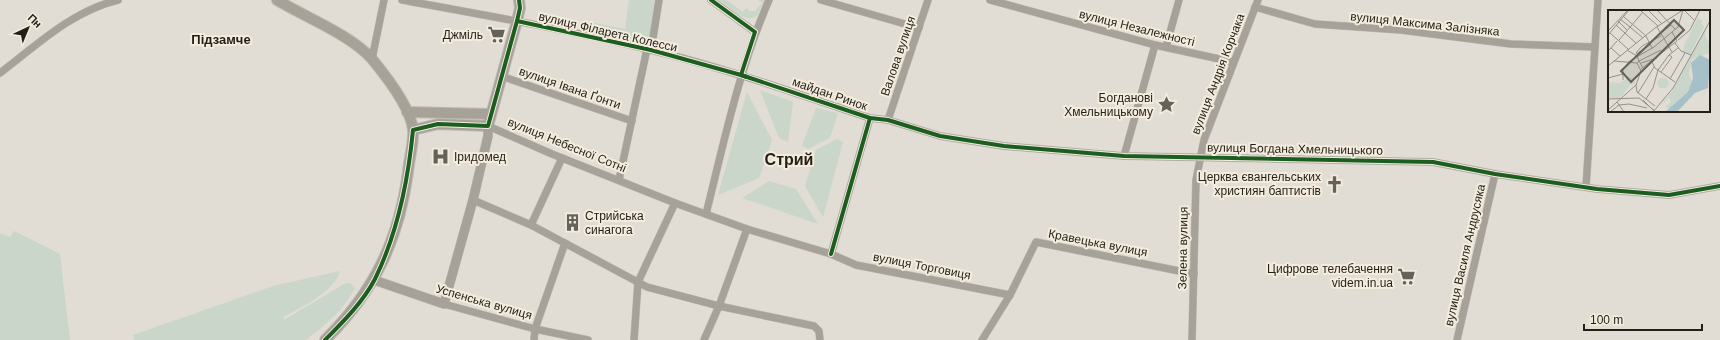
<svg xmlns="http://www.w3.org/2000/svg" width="1720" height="340" viewBox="0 0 1720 340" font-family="Arial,sans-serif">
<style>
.green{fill:#c9d6c9}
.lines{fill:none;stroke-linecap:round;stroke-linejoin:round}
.minor-casing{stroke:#bebab4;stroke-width:8}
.tertiary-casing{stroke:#bebab4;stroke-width:10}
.secondary-casing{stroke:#bebab4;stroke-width:12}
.minor{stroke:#a7a299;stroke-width:7}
.tertiary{stroke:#a7a299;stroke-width:9}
.secondary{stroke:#a6a297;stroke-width:10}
.cycleway-casing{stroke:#f4ecdd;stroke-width:6}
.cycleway{stroke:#1b5e20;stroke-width:4}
.labels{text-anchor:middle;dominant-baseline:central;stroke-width:4;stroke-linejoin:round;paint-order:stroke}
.street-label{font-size:12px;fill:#221f19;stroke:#f4ecdd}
.poi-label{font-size:12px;fill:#221f19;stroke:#f4ecdd;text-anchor:end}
.neighbourhood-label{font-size:13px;font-weight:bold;fill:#221f19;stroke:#f4ecdd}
.district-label{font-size:16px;font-weight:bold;fill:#221f19;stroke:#f4ecdd}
.inset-road{fill:none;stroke:#95918a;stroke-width:1}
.view{fill:#65625b;fill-opacity:0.15;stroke:#65625b;stroke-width:2}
.inset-edge{fill:none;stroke:#221f19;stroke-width:2}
</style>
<rect width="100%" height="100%" fill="#e1ddd5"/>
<g class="green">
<path d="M 629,0 L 655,0 L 648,45 L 647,46 L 583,30 L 585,21 L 625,29 Z"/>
<path d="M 719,0 L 726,0 L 743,12 L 746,8 L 750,11 L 755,11 L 762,3 L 758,0 L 765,0 L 757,16 C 744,24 729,7 719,0 Z"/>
<path d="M 760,90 L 793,102 L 788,142 L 779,138 Z"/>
<path d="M 747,92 L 772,140 L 759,178 L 718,195 Z"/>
<path d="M 816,108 L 838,113 L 830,138 L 808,149 L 802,146 Z"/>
<path d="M 837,139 L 843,142 L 823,217 L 805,186 L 816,150 Z"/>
<path d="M 769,181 L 796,189 L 818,224 L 742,198 Z"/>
<path d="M 14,231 L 60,254 L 70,340 L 0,340 L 0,233 L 10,237 Z"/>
<path d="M 340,271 C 335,291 301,308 283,317 L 284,320 L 344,284 L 350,283 L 355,288 C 344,310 325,325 306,340 L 134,340 L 133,335 L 273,286 Z"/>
</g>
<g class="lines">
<defs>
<g id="minor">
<path d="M 402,0 C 485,15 569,30 651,50 C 725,68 798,94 870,118 L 888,120 L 940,136 L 1004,146 L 1124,156 L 1433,162 L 1495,174 L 1597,189 L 1669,195 L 1720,186"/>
<path d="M 711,0 L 755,32"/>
<path d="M 821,0 L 919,28"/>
<path d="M 990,0 L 1155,45 L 1233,62"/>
<path d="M 1255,7 L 1315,24 L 1401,30 L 1511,44 L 1595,47"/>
<path d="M 1166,47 L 1179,0"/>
<path d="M 651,50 L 659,0"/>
<path d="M 372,59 L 384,0"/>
<path d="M 0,73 C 37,45 72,11 118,0"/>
<path d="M 501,76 L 632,121"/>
<path d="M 888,120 L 928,0"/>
<path d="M 488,126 L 552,154 L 675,203 L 747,229 L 831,254 L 856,265 L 1010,295"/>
<path d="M 1124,156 L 1155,45"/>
<path d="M 619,180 L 647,49"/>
<path d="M 1586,187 L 1598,0"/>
<path d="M 473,200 L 531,225 L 647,287 L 719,306 L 814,326 L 819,331 L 820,340"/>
<path d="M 706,214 C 724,142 739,69 769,0"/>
<path d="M 531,225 L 562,158"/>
<path d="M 831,254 L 870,118"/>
<path d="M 444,304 L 535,329 L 588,340"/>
<path d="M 534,340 L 535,329 L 565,243"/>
<path d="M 634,340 L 638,282 L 675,203"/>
<path d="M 704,340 L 719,306 L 747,229"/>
<path d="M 982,340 L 1010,295 L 1036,242 L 1194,274"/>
<path d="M 1192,340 L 1196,180 L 1204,140 L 1258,0"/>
<path d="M 1457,340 L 1495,174"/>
</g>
<path id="tertiary" d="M 374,280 L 444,304 L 473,200 L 488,136 L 488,126"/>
<g id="secondary">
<path d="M 277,0 C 305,17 351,35 372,59 C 386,76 411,108 413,130 C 414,143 409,159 408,172 C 399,240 374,292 325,340"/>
<path d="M 407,112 L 490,114"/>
<path d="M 413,130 L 438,124 L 488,126 L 517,21 L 520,8 L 519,0"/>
</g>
</defs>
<use href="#minor" class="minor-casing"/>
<use href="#tertiary" class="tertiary-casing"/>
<use href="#secondary" class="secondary-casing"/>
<use href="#minor" class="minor"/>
<use href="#tertiary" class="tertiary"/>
<use href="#secondary" class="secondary"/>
<defs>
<g id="cycleway">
<path d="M 711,0 L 755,32 L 741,75 L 747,77"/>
<path d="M 517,21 L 651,50 L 741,75 L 870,118 L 888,120 L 940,136 L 1004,146 L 1124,156 L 1433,162 L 1495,174 L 1597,189 L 1669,195 L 1720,186"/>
<path d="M 831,254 L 870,118"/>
<path d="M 325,340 C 343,322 363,302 375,279 C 398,232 408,182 413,130 L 438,124 L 488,126 L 517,21 L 520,8 L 519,0"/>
</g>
</defs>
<use href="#cycleway" class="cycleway-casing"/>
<use href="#cycleway" class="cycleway"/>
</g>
<defs>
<symbol id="supermarket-bare" viewBox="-9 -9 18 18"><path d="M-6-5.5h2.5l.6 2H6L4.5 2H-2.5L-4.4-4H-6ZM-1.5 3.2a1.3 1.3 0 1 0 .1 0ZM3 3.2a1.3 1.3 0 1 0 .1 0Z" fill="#65625b" stroke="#f4ecdd" stroke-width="2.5" paint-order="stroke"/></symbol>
<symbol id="sight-bare" viewBox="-9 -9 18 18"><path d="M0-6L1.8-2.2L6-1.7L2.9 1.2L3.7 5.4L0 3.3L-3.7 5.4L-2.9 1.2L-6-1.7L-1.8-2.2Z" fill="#65625b" stroke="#f4ecdd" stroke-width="2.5" paint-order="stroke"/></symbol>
<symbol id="hospital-bare" viewBox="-9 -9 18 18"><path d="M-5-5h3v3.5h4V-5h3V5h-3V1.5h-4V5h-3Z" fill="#65625b" stroke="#f4ecdd" stroke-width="2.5" paint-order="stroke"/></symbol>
<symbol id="church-bare" viewBox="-9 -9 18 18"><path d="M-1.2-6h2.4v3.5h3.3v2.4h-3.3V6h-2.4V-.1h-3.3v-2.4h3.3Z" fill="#65625b" stroke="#f4ecdd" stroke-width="2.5" paint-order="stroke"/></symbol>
<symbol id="building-bare" viewBox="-9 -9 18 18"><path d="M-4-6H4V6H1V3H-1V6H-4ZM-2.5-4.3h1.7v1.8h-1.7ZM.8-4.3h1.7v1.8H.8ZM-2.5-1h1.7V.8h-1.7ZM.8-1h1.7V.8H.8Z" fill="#65625b" stroke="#f4ecdd" stroke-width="2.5" paint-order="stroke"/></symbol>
</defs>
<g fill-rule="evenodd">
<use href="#supermarket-bare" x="484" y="22" width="25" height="25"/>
<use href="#sight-bare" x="1154" y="92" width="25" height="25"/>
<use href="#hospital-bare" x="428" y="144" width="25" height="25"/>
<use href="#church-bare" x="1322" y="172" width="25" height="25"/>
<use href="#building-bare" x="560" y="210" width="25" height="25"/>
<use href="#supermarket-bare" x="1394" y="264" width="25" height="25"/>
</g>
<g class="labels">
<g class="street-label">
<text transform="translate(1425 24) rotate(6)">вулиця Максима Залізняка</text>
<text transform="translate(1137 28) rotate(14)">вулиця Незалежності</text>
<text transform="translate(608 32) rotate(13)">вулиця Філарета Колесси</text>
<text transform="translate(898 56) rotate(-71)">Валова вулиця</text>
<text transform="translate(1218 74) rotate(-69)">вулиця Андрія Корчака</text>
<text transform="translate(570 88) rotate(19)">вулиця Івана Ґонти</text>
<text transform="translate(830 94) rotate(19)">майдан Ринок</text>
<text transform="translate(567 145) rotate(22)">вулиця Небесної Сотні</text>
<text transform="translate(1295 149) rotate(1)">вулиця Богдана Хмельницького</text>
<text transform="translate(1098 243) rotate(11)">Кравецька вулиця</text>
<text transform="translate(1183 248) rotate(-89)">Зелена вулиця</text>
<text transform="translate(1465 255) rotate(-77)">вулиця Василя Андрусяка</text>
<text transform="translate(922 266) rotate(11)">вулиця Торговиця</text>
<text transform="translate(484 302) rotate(16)">Успенська вулиця</text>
</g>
<g class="poi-label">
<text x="483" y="35">Джміль</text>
<text x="1153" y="98">Богданові<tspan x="1153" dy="14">Хмельницькому</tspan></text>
<text x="454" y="157" text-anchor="start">Іридомед</text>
<text x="1321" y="177">Церква євангельських<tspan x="1321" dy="14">християн баптистів</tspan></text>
<text x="585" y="216" text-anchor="start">Стрийська<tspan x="585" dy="14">синагога</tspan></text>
<text x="1393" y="269">Цифрове телебачення<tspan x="1393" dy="14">videm.in.ua</tspan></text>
</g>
<g class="neighbourhood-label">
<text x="221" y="39">Підзамче</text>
</g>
<g class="district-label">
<text x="789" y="159">Стрий</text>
</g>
</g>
<g transform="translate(1608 10)">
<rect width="102" height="102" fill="#e1ddd5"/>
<path d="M 90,8 L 95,11 L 93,13 L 96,17 L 82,44 L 75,42 L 76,35 ZM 99,16 L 97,26 L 102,34 L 102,43 L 84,49 L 81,64 L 84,72 L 80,83 L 61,98 L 57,97 L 63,92 L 61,87 L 51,97 L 64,81 ZM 22,67 L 27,71 L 27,74 L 22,75 L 12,88 L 0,88 L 0,72 L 12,73 ZM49.5 73a5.5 5.5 0 1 1 11 0a5.5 5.5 0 1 1-11 0Z" fill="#c9d6c9"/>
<path d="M 92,45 L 102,50 L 100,78 L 87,83 L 69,102 L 57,102 L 80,82 L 85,68 L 83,53 Z" fill="#a6c0c9"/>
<path class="inset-road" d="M 32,0 L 50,16M 40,0 L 54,14M 49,0 L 67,19M 76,0 L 87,11M 15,6 L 38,26M 12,9 L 22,17M 10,11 L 19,20M 8,15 L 28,33M 22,17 L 35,28M 49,17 L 64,42M 0,21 L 20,0M 2,23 L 20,39M 52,24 L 63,15M 0,25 L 21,0M 38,26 L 44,38M 11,30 L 35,2M 70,30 L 82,20 L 92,0M 67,33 L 73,41 L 83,45M 3,38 L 12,46M 19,40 L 29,46 L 31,51 L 29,53M 0,41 L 9,31M 28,43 L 34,36 L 53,26M 28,44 L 42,35M 6,51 L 29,53M 20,52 L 46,37 L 70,17 L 75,0M 44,52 L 47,58 L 67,72M 29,53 L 33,61 L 28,75 L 29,82 L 47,96M 33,53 L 49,48M 0,56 L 47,18 L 75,0M 35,58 L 31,51 L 53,40M 33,59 L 69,31 L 64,22M 53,62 L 64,47 L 61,45M 0,68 L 15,64M 62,69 L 77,43M 15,70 L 15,60 L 20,53M 30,83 L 46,57M 0,89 L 31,88 L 48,102M 38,89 L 45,78 L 50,60 L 61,45 L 70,38M 35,90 L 46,101M 9,92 L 16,102M 0,100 L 28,75M 2,102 L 11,95 L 21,94 L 39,98M 45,102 L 65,78 L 102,11"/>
<path class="view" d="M 66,10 L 76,20 L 23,72 L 13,61 Z"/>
<rect width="102" height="102" class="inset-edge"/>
</g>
<g transform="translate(28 28) rotate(44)" stroke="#f4ecdd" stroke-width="3" paint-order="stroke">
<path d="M0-3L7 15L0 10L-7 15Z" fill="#221f19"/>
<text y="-6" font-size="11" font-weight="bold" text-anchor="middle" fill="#221f19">Пн</text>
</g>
<path d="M1584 324v6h118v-6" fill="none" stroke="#221f19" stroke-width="2"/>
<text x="1590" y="324" font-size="12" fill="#221f19" stroke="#f4ecdd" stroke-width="3" paint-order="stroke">100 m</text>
</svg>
